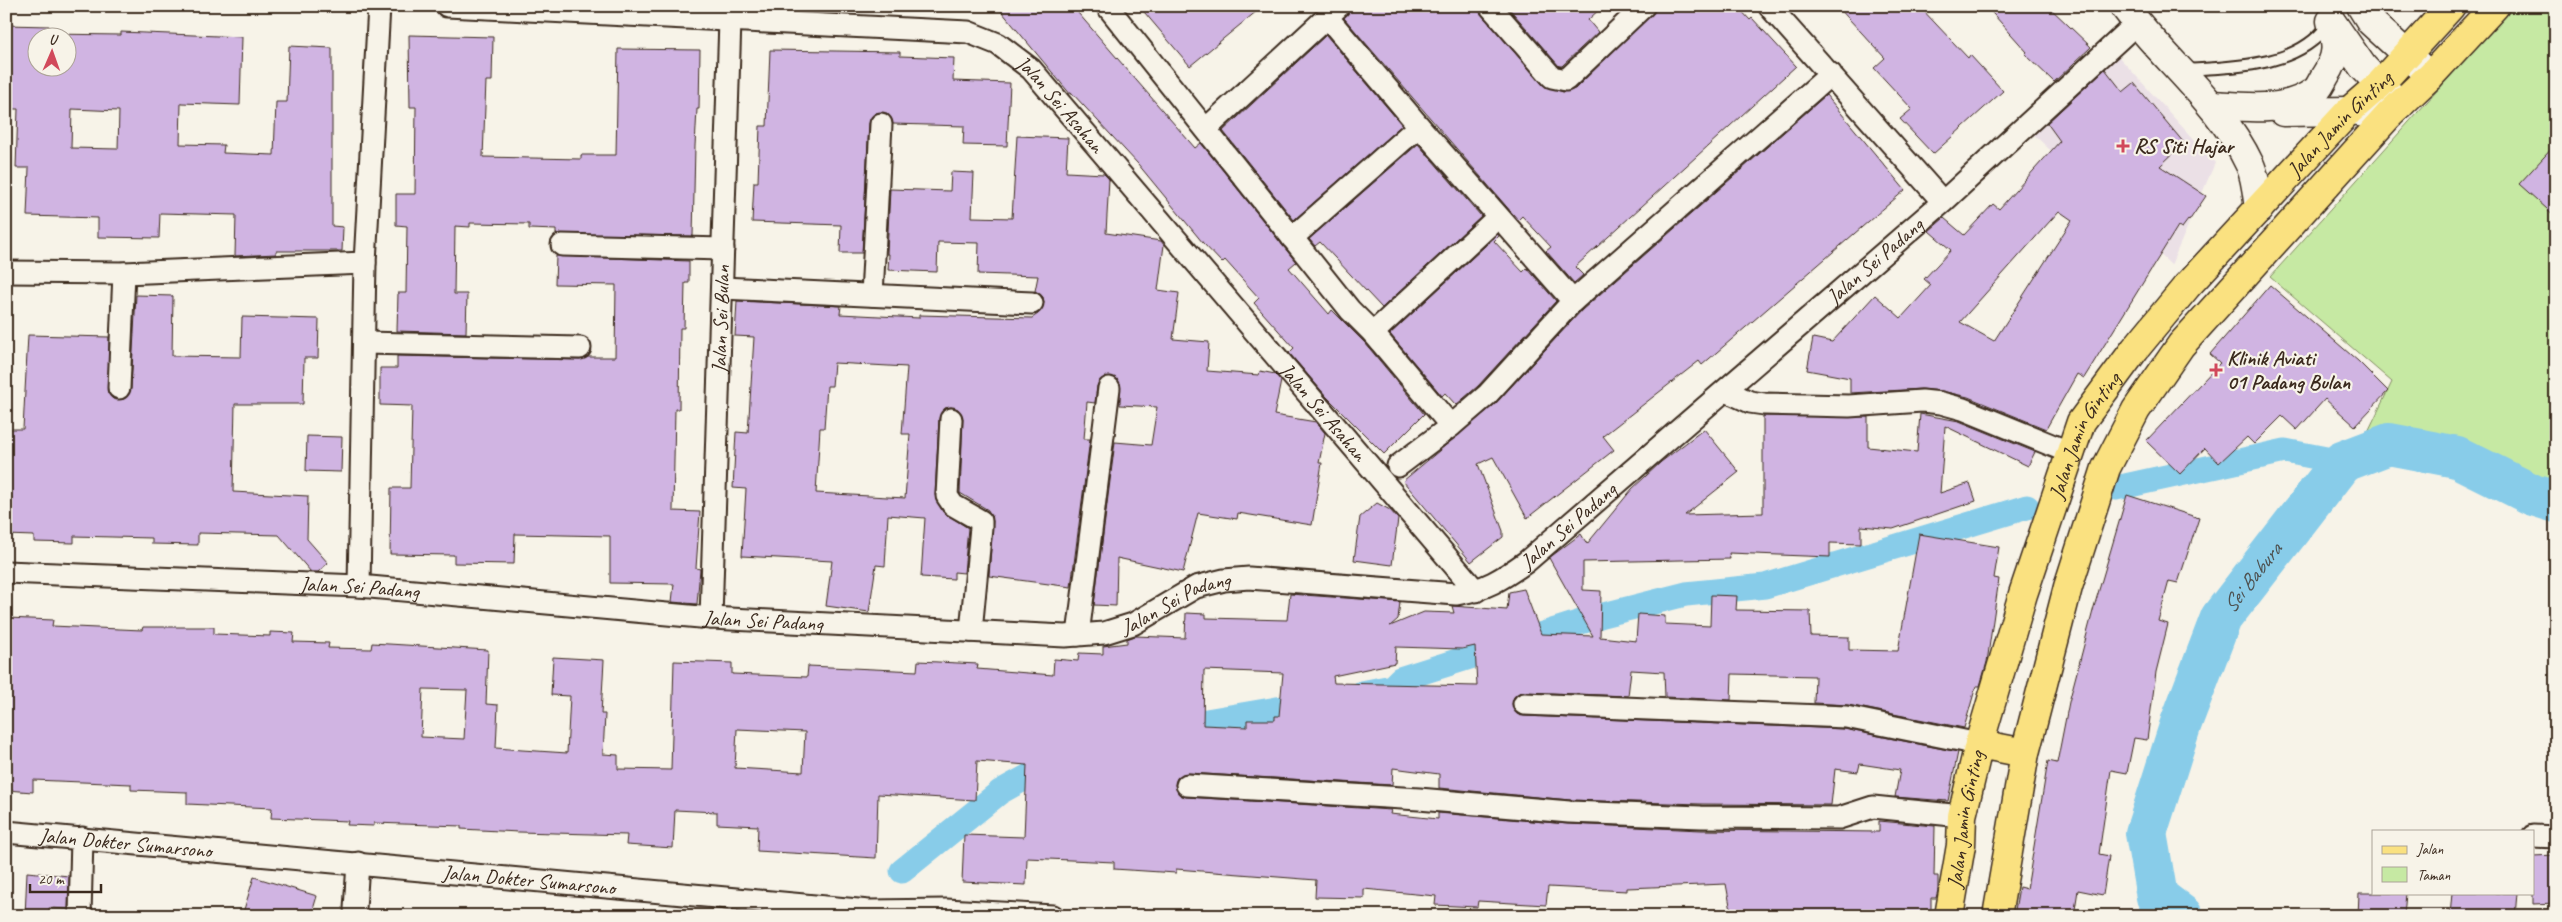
<svg xmlns="http://www.w3.org/2000/svg" width="2562" height="922" viewBox="0 0 2562 922" font-family="Caveat,sans-serif">
<style>
.built{fill:#ebe0e6}
.green{fill:#c6e9a3;stroke:#808a60}
.lines{fill:none;stroke-linecap:round;stroke-linejoin:round}
.canal{stroke:#88cce9;stroke-width:25}
.river{stroke:#88cce9;stroke-width:42}
.building{fill:#d0b4e2;stroke:#3b2a1e;fill-rule:evenodd}
.lane-casing{stroke:#3b2a1e;stroke-width:14}
.street-casing{stroke:#3b2a1e;stroke-width:25}
.secondary-casing{stroke:#3b2a1e;stroke-width:31}
.primary-casing{stroke:#3b2a1e;stroke-width:31}
.lane{stroke:#f7f3e8;stroke-width:10}
.street{stroke:#f7f3e8;stroke-width:21}
.secondary{stroke:#f7f3e8;stroke-width:28}
.primary{stroke:#fae180;stroke-width:28}
.poi-dot{fill:#d1495b;stroke:#f7f3e8;stroke-width:2}
.labels{text-anchor:middle;dominant-baseline:central;stroke-width:4.5;stroke-linejoin:round;paint-order:stroke}
.street-label{font-size:21px;fill:#3b2a1e;stroke:#f7f3e8}
.poi-label{font-size:21px;font-weight:bold;fill:#3b2a1e;stroke:#f7f3e8;text-anchor:start}
.water-label{font-size:22px;font-style:italic;fill:#4e5251;stroke:#f7f3e8}
</style>
<rect width="100%" height="100%" fill="#f7f3e8"/>
<filter id="ink" filterUnits="userSpaceOnUse"><feTurbulence type="fractalNoise" baseFrequency=".02" numOctaves="2"/><feDisplacementMap in="SourceGraphic" scale="10" xChannelSelector="R" yChannelSelector="G"/><feConvolveMatrix kernelMatrix="1 2 1 2 8 2 1 2 1" color-interpolation-filters="sRGB"/></filter>
<g filter="url(#ink)">
<path class="built" d="M 2118,56 L 2215,163 L 2171,265 L 2028,129 Z"/>
<path class="green" d="M 2513,6 L 2556,6 L 2556,501 L 2389,444 L 2363,442 L 2392,382 L 2270,277 Z"/>
<g class="lines">
<g class="canal">
<path d="M 2116,488 L 2285,451 L 2342,462"/>
<path d="M 1362,693 L 1392,687 L 1400,679 L 1603,615 L 1686,594 L 1765,586 L 2027,507"/>
<path d="M 1171,727 L 1313,703"/>
<path d="M 902,871 L 1000,792 L 1056,761"/>
</g>
<path class="river" id="s1" d="M 2182,916 L 2157,897 L 2146,833 L 2181,723 L 2221,618 L 2342,462 L 2389,444 L 2457,457 L 2533,495 L 2556,502"/>
</g>
<g class="building">
<path d="M 997,6 L 1072,6 L 1195,148 L 1201,143 L 1296,262 L 1289,268 L 1329,314 L 1332,310 L 1365,343 L 1424,414 L 1384,454 L 1326,396 L 1289,353 L 1294,348 L 1254,303 L 1259,298 L 1225,260 L 1222,263 L 1203,243 L 1138,164 L 1071,92 L 1071,95 Z"/>
<path d="M 1139,6 L 1263,6 L 1190,66 Z"/>
<path d="M 1351,6 L 1478,6 L 1481,14 L 1543,85 L 1563,92 L 1575,89 L 1659,6 L 1737,6 L 1750,20 L 1752,18 L 1796,66 L 1575,267 L 1583,275 L 1574,283 L 1546,251 L 1551,247 L 1522,216 L 1518,220 L 1344,18 Z"/>
<path d="M 1507,6 L 1603,6 L 1588,20 L 1598,32 L 1562,66 L 1559,66 Z"/>
<path d="M 1837,6 L 1919,6 L 1968,58 L 1970,55 L 2003,91 L 1933,154 L 1900,119 L 1912,109 L 1874,68 L 1885,58 Z"/>
<path d="M 1986,6 L 2048,6 L 2091,47 L 2054,82 L 2025,54 L 2027,52 Z"/>
<path d="M 6,25 L 49,26 L 49,34 L 121,35 L 121,32 L 242,37 L 240,105 L 181,103 L 180,144 L 224,145 L 223,153 L 274,155 L 276,102 L 287,102 L 289,46 L 332,48 L 332,226 L 343,227 L 342,251 L 276,251 L 276,254 L 235,256 L 236,215 L 160,213 L 159,238 L 98,237 L 98,218 L 27,216 L 29,168 L 16,168 L 18,109 L 6,109 ZM 38,38 L 68,38 L 68,68 L 38,68 ZM 72,109 L 119,111 L 118,149 L 71,148 Z"/>
<path d="M 409,35 L 493,37 L 492,81 L 486,81 L 483,157 L 581,159 L 581,155 L 616,155 L 618,49 L 700,50 L 699,109 L 697,109 L 695,146 L 693,236 L 556,234 L 556,230 L 529,229 L 529,224 L 470,223 L 470,227 L 455,226 L 454,294 L 467,294 L 466,333 L 397,331 L 398,293 L 406,293 L 407,226 L 396,225 L 396,194 L 415,194 L 416,107 L 410,107 Z"/>
<path d="M 1326,35 L 1402,125 L 1294,220 L 1223,131 Z"/>
<path d="M 770,50 L 900,52 L 900,56 L 954,58 L 953,81 L 1010,83 L 1007,146 L 963,145 L 964,126 L 893,124 L 887,113 L 876,113 L 869,123 L 862,253 L 840,253 L 841,225 L 752,222 L 754,182 L 758,182 L 760,126 L 767,126 Z"/>
<path d="M 2105,69 L 2123,92 L 2134,83 L 2184,143 L 2160,166 L 2206,196 L 2189,221 L 2188,220 L 2182,228 L 2178,226 L 2084,378 L 2077,374 L 2046,429 L 1968,397 L 1942,391 L 1921,389 L 1850,393 L 1850,378 L 1807,370 L 1813,338 L 1832,342 L 1875,295 L 1901,318 L 1931,285 L 1924,279 L 1951,250 L 1929,231 L 1944,218 L 1964,235 L 1993,204 L 1999,209 L 2060,141 L 2047,123 ZM 2059,211 L 2072,220 L 1994,341 L 1960,322 Z"/>
<path d="M 1826,95 L 1905,190 L 1702,365 L 1699,361 L 1603,436 L 1614,450 L 1527,518 L 1493,457 L 1478,464 L 1503,531 L 1503,537 L 1471,562 L 1403,481 L 1495,404 L 1582,310 Z"/>
<path d="M 1017,136 L 1068,138 L 1066,172 L 1104,174 L 1109,179 L 1106,233 L 1161,241 L 1164,245 L 1158,290 L 1179,293 L 1173,339 L 1209,342 L 1207,371 L 1259,375 L 1260,371 L 1275,374 L 1281,381 L 1274,415 L 1316,422 L 1325,433 L 1319,463 L 1322,463 L 1312,525 L 1238,513 L 1237,519 L 1198,513 L 1183,572 L 1117,558 L 1116,606 L 1094,605 L 1115,442 L 1151,445 L 1157,407 L 1120,405 L 1120,383 L 1116,378 L 1105,376 L 1097,386 L 1095,403 L 1087,402 L 1084,439 L 1090,439 L 1071,587 L 989,576 L 993,521 L 988,510 L 960,493 L 963,419 L 958,409 L 951,407 L 945,408 L 939,418 L 935,495 L 943,512 L 968,528 L 964,573 L 954,572 L 954,579 L 921,577 L 925,518 L 888,515 L 885,566 L 876,565 L 869,612 L 826,606 L 832,561 L 742,556 L 746,489 L 733,488 L 736,432 L 748,433 L 754,337 L 735,336 L 737,301 L 841,306 L 840,314 L 919,318 L 919,315 L 1032,318 L 1038,314 L 1044,303 L 1043,297 L 1035,291 L 1038,276 L 978,274 L 979,243 L 938,242 L 937,272 L 888,270 L 889,254 L 887,254 L 890,189 L 950,191 L 951,172 L 974,173 L 972,217 L 1012,218 ZM 834,363 L 907,367 L 902,434 L 910,434 L 905,498 L 816,493 L 820,428 L 824,428 L 827,386 L 832,386 Z"/>
<path d="M 1418,144 L 1481,216 L 1382,308 L 1320,242 L 1315,246 L 1309,239 Z"/>
<path d="M 2556,144 L 2556,217 L 2519,184 Z"/>
<path d="M 1498,234 L 1499,236 L 1494,241 L 1523,272 L 1527,268 L 1556,301 L 1478,386 L 1456,405 L 1445,393 L 1442,396 L 1390,334 Z"/>
<path d="M 556,256 L 689,261 L 689,283 L 685,283 L 684,328 L 680,328 L 679,409 L 675,409 L 673,511 L 700,512 L 696,568 L 700,569 L 697,604 L 672,602 L 674,584 L 610,583 L 610,536 L 515,534 L 514,564 L 454,563 L 454,555 L 390,554 L 391,488 L 410,488 L 412,406 L 380,405 L 380,368 L 397,368 L 397,356 L 580,360 L 588,357 L 615,357 L 616,285 L 555,284 Z"/>
<path d="M 2270,285 L 2358,361 L 2388,391 L 2355,426 L 2325,399 L 2297,430 L 2282,416 L 2254,444 L 2247,437 L 2219,463 L 2205,448 L 2180,474 L 2146,441 L 2220,363 L 2210,354 Z"/>
<path d="M 136,295 L 173,296 L 172,356 L 241,357 L 242,317 L 319,319 L 318,358 L 304,358 L 303,404 L 235,404 L 233,492 L 308,496 L 307,539 L 328,563 L 318,572 L 311,572 L 279,535 L 198,533 L 198,545 L 152,544 L 152,538 L 74,536 L 74,543 L 34,542 L 34,536 L 6,535 L 6,429 L 23,429 L 28,335 L 109,337 L 108,393 L 113,399 L 124,399 L 131,389 Z"/>
<path d="M 1920,414 L 1959,421 L 2035,452 L 2028,466 L 1945,426 L 1940,493 L 1970,483 L 1976,501 L 1893,529 L 1861,526 L 1861,544 L 1830,543 L 1830,557 L 1729,553 L 1730,559 L 1583,562 L 1583,590 L 1601,591 L 1600,637 L 1636,641 L 1638,614 L 1665,616 L 1665,624 L 1710,626 L 1711,595 L 1737,596 L 1736,610 L 1810,611 L 1811,636 L 1849,637 L 1849,650 L 1898,651 L 1919,534 L 1999,547 L 1994,578 L 1999,579 L 1987,662 L 1980,686 L 1976,686 L 1964,728 L 1848,705 L 1814,703 L 1815,676 L 1732,674 L 1731,700 L 1665,697 L 1664,672 L 1631,670 L 1628,696 L 1524,692 L 1514,697 L 1512,704 L 1517,714 L 1524,716 L 1844,729 L 1958,752 L 1948,801 L 1895,797 L 1900,770 L 1860,764 L 1858,772 L 1835,769 L 1831,805 L 1701,804 L 1570,800 L 1439,788 L 1439,774 L 1393,768 L 1392,785 L 1188,773 L 1177,778 L 1175,785 L 1180,795 L 1186,797 L 1391,810 L 1390,814 L 1438,819 L 1438,813 L 1568,824 L 1701,830 L 1879,832 L 1879,821 L 1935,826 L 1934,876 L 1938,876 L 1938,890 L 1936,898 L 1931,898 L 1931,916 L 1732,916 L 1726,884 L 1627,888 L 1627,891 L 1548,887 L 1546,905 L 1478,901 L 1477,907 L 1435,905 L 1436,896 L 1364,889 L 1364,898 L 1315,897 L 1316,880 L 1176,869 L 1176,873 L 1114,869 L 1114,862 L 1027,858 L 1026,885 L 962,882 L 964,835 L 1024,837 L 1027,765 L 977,761 L 975,800 L 878,794 L 876,858 L 757,851 L 758,826 L 717,824 L 717,812 L 675,810 L 673,848 L 626,845 L 627,835 L 519,832 L 461,829 L 461,826 L 374,823 L 374,826 L 347,825 L 348,821 L 271,818 L 272,808 L 187,804 L 187,792 L 131,790 L 131,784 L 33,780 L 33,792 L 6,790 L 7,618 L 53,620 L 52,626 L 142,630 L 143,627 L 214,627 L 214,634 L 270,636 L 270,632 L 294,633 L 293,642 L 329,643 L 328,648 L 371,649 L 372,643 L 488,650 L 486,704 L 498,705 L 496,748 L 522,750 L 567,753 L 570,696 L 551,695 L 553,657 L 604,660 L 601,714 L 605,714 L 603,754 L 618,755 L 618,769 L 671,770 L 674,661 L 732,663 L 732,674 L 807,677 L 808,666 L 917,671 L 918,661 L 978,664 L 977,669 L 1053,675 L 1054,659 L 1078,661 L 1079,653 L 1103,654 L 1103,646 L 1127,643 L 1127,639 L 1135,636 L 1185,638 L 1186,613 L 1206,614 L 1206,618 L 1287,620 L 1290,594 L 1400,602 L 1398,619 L 1390,626 L 1424,612 L 1454,613 L 1452,606 L 1507,610 L 1509,592 L 1524,589 L 1541,634 L 1593,636 L 1549,558 L 1581,534 L 1587,544 L 1632,489 L 1661,462 L 1704,429 L 1739,472 L 1685,515 L 1763,513 L 1763,416 L 1868,417 L 1868,447 L 1917,452 ZM 1475,646 L 1477,686 L 1334,683 L 1333,676 L 1395,663 L 1396,647 L 1462,649 ZM 1204,670 L 1283,673 L 1279,716 L 1275,716 L 1275,720 L 1247,720 L 1247,727 L 1203,725 ZM 423,689 L 467,690 L 464,739 L 421,737 ZM 737,729 L 805,732 L 803,772 L 735,768 Z"/>
<path d="M 307,436 L 342,437 L 341,472 L 306,471 Z"/>
<path d="M 2127,495 L 2199,518 L 2178,583 L 2169,581 L 2158,621 L 2168,624 L 2156,672 L 2147,740 L 2134,738 L 2127,773 L 2111,770 L 2099,854 L 2109,856 L 2103,895 L 2078,890 L 2074,916 L 2014,916 L 2019,887 L 2027,889 L 2048,761 L 2057,763 L 2069,702 L 2094,607 Z"/>
<path d="M 1377,503 L 1390,510 L 1398,519 L 1392,565 L 1354,560 L 1360,517 Z"/>
<path d="M 2556,855 L 2556,903 L 2533,904 L 2533,856 Z"/>
<path d="M 27,872 L 69,876 L 68,909 L 49,908 L 49,916 L 25,916 Z"/>
<path d="M 254,877 L 317,896 L 311,916 L 242,916 Z"/>
<path d="M 2359,893 L 2406,893 L 2404,916 L 2358,916 Z"/>
<path d="M 2452,893 L 2517,893 L 2515,916 L 2450,916 Z"/>
</g>
<g class="lines">
<defs>
<path id="lane" d="M 2183,70 C 2231,67 2296,68 2327,26"/>
<g id="street">
<path id="s2" d="M 447,6 L 968,32 L 998,44 L 1031,69 L 1476,591"/>
<path d="M 1107,6 L 1350,310 L 1373,333 L 1451,426"/>
<path d="M 1490,6 L 1552,77 L 1566,80 L 1644,6"/>
<path d="M 1769,6 L 1943,202"/>
<path d="M 1328,18 L 1419,126 L 1573,301"/>
<path d="M 1206,129 L 1339,6"/>
<path d="M 1292,238 L 1419,126"/>
<path d="M 562,245 L 723,249"/>
<path d="M 6,272 L 124,273 L 365,263"/>
<path d="M 722,288 L 1032,303"/>
<path d="M 872,295 L 881,124"/>
<path d="M 1373,333 L 1498,217"/>
<path d="M 365,343 L 580,348"/>
<path d="M 119,388 L 124,273"/>
<path d="M 1726,391 L 1750,402 L 1764,404 L 1849,406 L 1922,401 L 1941,403 L 1963,409 L 2071,453"/>
<path d="M 951,419 L 947,496 L 953,505 L 981,521 L 981,527 L 971,631"/>
<path d="M 1398,466 L 1451,426 L 1487,395 L 1573,301 L 1831,74"/>
<path id="s3" d="M 6,572 L 359,586 L 711,618 L 1065,636 L 1104,633 L 1133,624 L 1196,587 L 1224,580 L 1249,578 L 1456,594 C 1485,590 1502,579 1526,562 L 1943,202 L 2137,23"/>
<path d="M 359,586 L 365,263 L 379,6"/>
<path id="s4" d="M 711,618 L 730,20"/>
<path d="M 1078,635 L 1109,388"/>
<path d="M 1524,704 L 1846,717 L 1979,744"/>
<path d="M 1187,785 L 1419,799 L 1569,812 L 1701,817 L 1839,818 L 1873,807 L 1962,816"/>
<path id="s5" d="M 6,832 L 869,911 L 946,910 L 1053,916"/>
<path d="M 2533,836 L 2556,837"/>
<path d="M 355,909 L 358,863"/>
<path d="M 80,916 L 82,838"/>
</g>
<g id="secondary">
<path d="M 2124,6 C 2164,60 2221,103 2250,165 C 2256,178 2257,195 2259,209"/>
<path d="M 2361,6 L 2371,22 L 2430,76"/>
<path d="M 2333,24 L 2363,67 L 2400,105"/>
<path d="M 2212,105 C 2245,107 2286,113 2314,92 C 2319,89 2322,81 2325,76 C 2339,55 2337,45 2331,21"/>
<path d="M 2283,112 L 2349,111 L 2389,115"/>
</g>
<g id="primary">
<path d="M 1979,744 L 2025,753"/>
<path id="s6" d="M 1949,916 L 1961,845 L 1962,816 L 1979,744 L 2023,594 L 2081,422 L 2135,349 L 2187,286 L 2349,111 L 2379,85 L 2451,6"/>
<path d="M 1997,916 L 2025,753 L 2068,587 L 2106,468 L 2136,410 L 2181,345 L 2389,115 L 2430,76 L 2495,6"/>
</g>
</defs>
<use href="#lane" class="lane-casing"/>
<use href="#street" class="street-casing"/>
<use href="#secondary" class="secondary-casing"/>
<use href="#primary" class="primary-casing"/>
<use href="#lane" class="lane"/>
<use href="#street" class="street"/>
<use href="#secondary" class="secondary"/>
<use href="#primary" class="primary"/>
</g>
</g>
<g class="poi-dot">
<path d="M2120.5 138.5h5v5h5v5h-5v5h-5v-5h-5v-5h5z"/>
<path d="M2213.5 362.5h5v5h5v5h-5v5h-5v-5h-5v-5h5z"/>
</g>
<g class="labels">
<g class="street-label">
<text stroke="none"><textPath href="#s2" startOffset="641">Jalan Sei Asahan</textPath></text>
<text stroke="none"><textPath href="#s6" startOffset="908">Jalan Jamin Ginting</textPath></text>
<text stroke="none"><textPath href="#s3" startOffset="2004">Jalan Sei Padang</textPath></text>
<text stroke="none"><textPath href="#s4" startOffset="299">Jalan Sei Bulan</textPath></text>
<text stroke="none"><textPath href="#s2" startOffset="1046">Jalan Sei Asahan</textPath></text>
<text stroke="none"><textPath href="#s6" startOffset="502">Jalan Jamin Ginting</textPath></text>
<text stroke="none"><textPath href="#s3" startOffset="1599">Jalan Sei Padang</textPath></text>
<text stroke="none"><textPath href="#s3" startOffset="354">Jalan Sei Padang</textPath></text>
<text stroke="none"><textPath href="#s3" startOffset="1179">Jalan Sei Padang</textPath></text>
<text stroke="none"><textPath href="#s3" startOffset="759">Jalan Sei Padang</textPath></text>
<text stroke="none"><textPath href="#s6" startOffset="98">Jalan Jamin Ginting</textPath></text>
<text stroke="none"><textPath href="#s5" startOffset="120">Jalan Dokter Sumarsono</textPath></text>
<text stroke="none"><textPath href="#s5" startOffset="525">Jalan Dokter Sumarsono</textPath></text>
</g>
<g class="poi-label">
<text x="2134" y="146">RS Siti Hajar</text>
<text x="2227" y="358">Klinik Aviati<tspan x="2227" dy="24">01 Padang Bulan</tspan></text>
</g>
<g class="water-label">
<text stroke="none"><textPath href="#s1" startOffset="375">Sei Babura</textPath></text>
</g>
</g>
<rect width="2562" height="922" fill="none" stroke="#f7f3e8" stroke-width="25"/>
<rect x="12" y="12" width="2537" height="897" fill="none" stroke="#3b2a1e" stroke-width="2" filter="url(#ink)"/>
<rect x="2372" y="830" width="162" height="65" fill="#f7f3e8" stroke="#aca397"/>
<rect x="2382" y="846" width="25" height="8" fill="#fae180" stroke="#aca397"/>
<text x="2417" y="854" font-size="15" fill="#3b2a1e">Jalan</text>
<rect x="2382" y="867" width="25" height="15" fill="#c6e9a3" stroke="#aca397"/>
<text x="2417" y="880" font-size="15" fill="#3b2a1e">Taman</text>
<g transform="translate(52 52) rotate(2)"><circle r="24" fill="#f7f3e8" stroke="#aca397"/>
<path d="M0-4L9 19L0 12L-9 19Z" fill="#d1495b"/>
<text y="-8" font-size="14" font-weight="bold" text-anchor="middle" fill="#3b2a1e">U</text>
</g>
<path d="M30 884v8h71v-8" fill="none" stroke="#3b2a1e" stroke-width="2.5"/>
<text x="38" y="884" font-size="15" fill="#3b2a1e" stroke="#f7f3e8" stroke-width="4" paint-order="stroke">20 m</text>
</svg>
